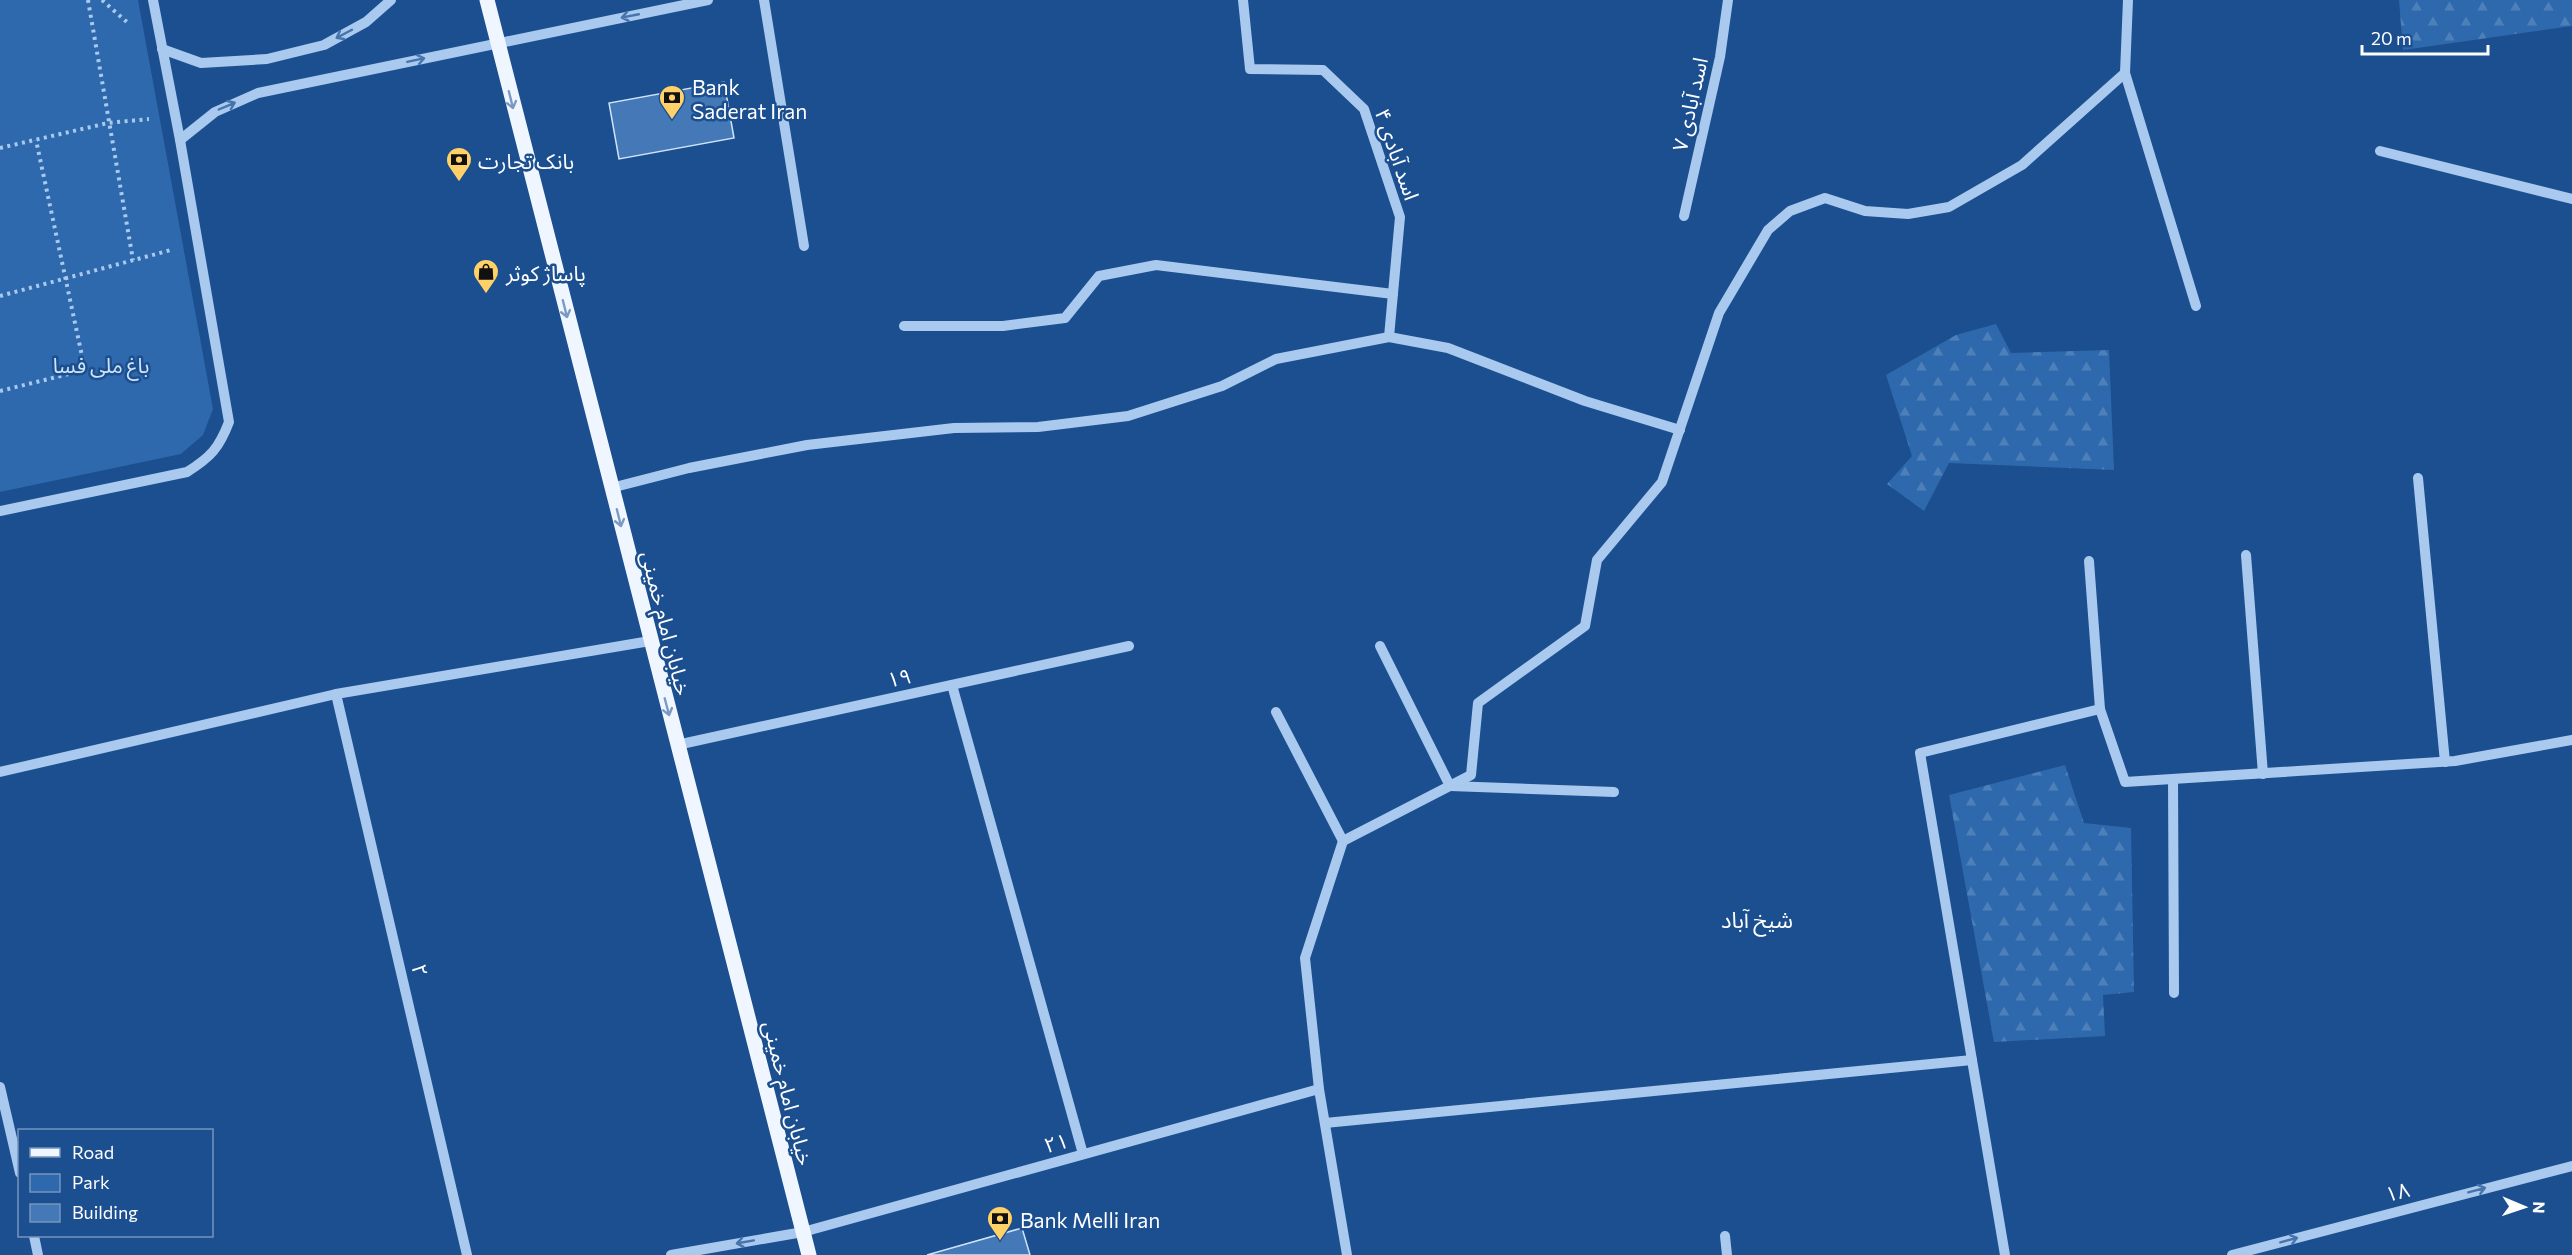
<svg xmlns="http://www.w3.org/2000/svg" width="2572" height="1255" viewBox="0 0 2572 1255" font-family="Commissioner,'Noto Sans Arabic',sans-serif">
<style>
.forest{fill:url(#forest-firs)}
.green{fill:#2e69ad}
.building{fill:#4478b7;stroke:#cfe3fa;stroke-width:1.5}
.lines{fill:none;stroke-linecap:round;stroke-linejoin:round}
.path{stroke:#a9c9ee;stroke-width:4;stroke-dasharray:3 4.5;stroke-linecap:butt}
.minor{stroke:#a9c9ee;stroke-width:10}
.major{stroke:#f0f6ff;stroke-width:15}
.oneway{stroke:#4674ac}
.oneway2{stroke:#7b9ac1}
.labels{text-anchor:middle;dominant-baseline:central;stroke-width:5;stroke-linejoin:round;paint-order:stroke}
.poi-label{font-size:21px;fill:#fff;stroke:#1b4f8f;text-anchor:start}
.street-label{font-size:21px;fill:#fff;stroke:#1b4f8f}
.park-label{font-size:21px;fill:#cfe3fa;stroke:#1b4f8f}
.neighbourhood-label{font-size:22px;fill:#fff;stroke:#1b4f8f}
</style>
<defs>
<pattern id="forest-firs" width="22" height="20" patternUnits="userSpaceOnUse" patternTransform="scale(1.5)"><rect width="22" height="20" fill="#2e69ad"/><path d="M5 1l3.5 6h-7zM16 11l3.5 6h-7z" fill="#4d80b9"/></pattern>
</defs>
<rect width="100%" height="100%" fill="#1b4f8f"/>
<g class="forest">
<path d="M 2399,0 L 2572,0 L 2572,26 L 2403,50 Z"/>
<path d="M 1996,324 L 2011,353 L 2109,350 L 2114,470 L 1949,463 L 1924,511 L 1887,484 L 1912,456 L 1886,375 L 1956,335 Z"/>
<path d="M 2065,765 L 2084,823 L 2131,828 L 2134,992 L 2103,995 L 2105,1036 L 1994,1042 L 1949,795 Z"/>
</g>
<path class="green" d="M 0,0 L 138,0 L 213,409 L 203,435 L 181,454 L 0,492 Z"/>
<g class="building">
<path d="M 724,82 L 734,138 L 619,159 L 609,103 Z"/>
<path d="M 1022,1228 L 1030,1255 L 927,1255 Z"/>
</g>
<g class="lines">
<g class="path">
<path d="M 88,0 L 133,260"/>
<path d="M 102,0 L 128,23"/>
<path d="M 0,148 L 108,123 L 149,119"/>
<path d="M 0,296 L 171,250"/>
<path d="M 0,391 L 85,370 L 36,140"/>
</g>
<g class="minor">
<path d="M 764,0 L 804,246"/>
<path d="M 1243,0 L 1250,69 L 1323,70 L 1364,109 L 1400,217 L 1389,337"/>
<path d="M 2128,0 L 2125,73 L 2196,306"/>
<path d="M 162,49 L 201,63 L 267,59 L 324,45 L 366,22 L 391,0"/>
<path d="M 180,140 L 215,112 L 258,93 L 708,0"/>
<path d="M 2380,151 L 2572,199"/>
<path d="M 1684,216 L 1720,57 L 1728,0"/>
<path d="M 904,326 L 1003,326 L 1065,318 L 1099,276 L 1156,265 L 1393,294"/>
<path d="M 2418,478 L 2445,762"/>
<path d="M 611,488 L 689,468 L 807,445 L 954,428 L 1038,427 L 1128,416 L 1222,386 L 1276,359 L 1389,337 L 1448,348 L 1585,401 L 1680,430"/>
<path d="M 0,511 L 187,472 C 211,457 219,448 229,422 L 180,140 L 153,0"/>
<path d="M 2246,555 L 2263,774"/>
<path d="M 2089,561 L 2100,709"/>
<path d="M 1380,646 L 1450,786 L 1614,792"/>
<path d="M 952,685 L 1083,1154"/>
<path d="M 336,694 L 467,1255"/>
<path d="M 1276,712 L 1343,841"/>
<path d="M 677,745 L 1129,646"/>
<path d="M 0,772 L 336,694 L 650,641"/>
<path d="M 2173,779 L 2174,993"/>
<path d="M 0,1087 L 20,1173"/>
<path d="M 1325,1123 L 1972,1060"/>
<path d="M 34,1236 L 38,1255"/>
<path d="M 1725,1236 L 1727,1255"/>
<path d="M 671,1255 L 803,1232 L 1319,1089"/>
<path d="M 1347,1255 L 1319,1089 L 1305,958 L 1343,841 L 1471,775 L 1478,703 L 1585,626 L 1597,560 L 1662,482 L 1719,313 L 1768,230 L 1790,211 L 1825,198 L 1865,211 L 1908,214 L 1949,207 L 2022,165 L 2125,73"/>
<path d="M 2005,1255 L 1920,753 L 2100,709 L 2125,782 L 2455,761 L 2572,740"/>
<path d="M 2232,1255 L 2572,1166"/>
</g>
<path class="major" d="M 487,0 L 809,1255"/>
</g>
<defs><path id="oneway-shaft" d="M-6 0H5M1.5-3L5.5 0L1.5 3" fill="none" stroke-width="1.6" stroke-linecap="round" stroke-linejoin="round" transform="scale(1.5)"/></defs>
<g class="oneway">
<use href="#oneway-shaft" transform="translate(630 16) rotate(169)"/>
<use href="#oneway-shaft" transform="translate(344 34) rotate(152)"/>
<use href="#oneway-shaft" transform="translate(416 60) rotate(-12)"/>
<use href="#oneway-shaft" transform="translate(227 106) rotate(-23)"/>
<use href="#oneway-shaft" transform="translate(2477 1190) rotate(-15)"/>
<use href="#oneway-shaft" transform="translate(2289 1240) rotate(-15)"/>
<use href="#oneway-shaft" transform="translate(745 1242) rotate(170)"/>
</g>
<g class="oneway2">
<use href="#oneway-shaft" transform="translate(511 100) rotate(76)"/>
<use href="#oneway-shaft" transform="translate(565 309) rotate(76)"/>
<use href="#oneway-shaft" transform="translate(619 518) rotate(76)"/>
<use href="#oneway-shaft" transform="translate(667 707) rotate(75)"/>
</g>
<defs>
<symbol id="bank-pin" viewBox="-11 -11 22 30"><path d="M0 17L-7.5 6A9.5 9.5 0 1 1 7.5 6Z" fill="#ffd166" stroke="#1b4f8f"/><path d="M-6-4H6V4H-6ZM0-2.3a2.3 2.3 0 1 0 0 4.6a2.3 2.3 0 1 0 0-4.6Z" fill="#111"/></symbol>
<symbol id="shop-pin" viewBox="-11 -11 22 30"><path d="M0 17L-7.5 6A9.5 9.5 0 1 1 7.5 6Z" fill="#ffd166" stroke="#1b4f8f"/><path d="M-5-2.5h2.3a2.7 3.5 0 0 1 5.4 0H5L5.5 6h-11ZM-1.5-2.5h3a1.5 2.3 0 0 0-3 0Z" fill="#111"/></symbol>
</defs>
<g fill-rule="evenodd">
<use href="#bank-pin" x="657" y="83" width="30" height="40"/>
<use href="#bank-pin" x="444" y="145" width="30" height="40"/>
<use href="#shop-pin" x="471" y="257" width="30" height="40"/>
<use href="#bank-pin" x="985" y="1204" width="30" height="40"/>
</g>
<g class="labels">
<g class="poi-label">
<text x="692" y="86">Bank<tspan x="692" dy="24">Saderat Iran</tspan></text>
<text x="478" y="160">بانک تجارت</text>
<text x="506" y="272">پاساژ کوثر</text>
<text x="1020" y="1219">Bank Melli Iran</text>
</g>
<g class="street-label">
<text transform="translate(1689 104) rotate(-77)">اسد آبادی ۷</text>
<text transform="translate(1398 154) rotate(71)">اسد آبادی ۴</text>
<text transform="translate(667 623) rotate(76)">خیابان امام خمینی</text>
<text transform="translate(899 677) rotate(-12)">۱۹</text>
<text transform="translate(421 970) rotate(77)">۲</text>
<text transform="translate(789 1093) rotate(76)">خیابان امام خمینی</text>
<text transform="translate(1056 1142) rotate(-15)">۲۱</text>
<text transform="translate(2397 1191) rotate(-15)">۱۸</text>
</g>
<g class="park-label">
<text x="101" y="364">باغ ملی فسا</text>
</g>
<g class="neighbourhood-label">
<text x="1757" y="919">شیخ آباد</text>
</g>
</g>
<rect x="18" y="1129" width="195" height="108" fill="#1b4f8f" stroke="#7695bc" stroke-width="1.5"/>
<rect x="30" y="1148" width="30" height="9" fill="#f0f6ff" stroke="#7695bc" stroke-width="1.5"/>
<text x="72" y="1159" font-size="18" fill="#ffffff">Road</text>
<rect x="30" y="1174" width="30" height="18" fill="#2e69ad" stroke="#7695bc" stroke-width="1.5"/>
<text x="72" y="1189" font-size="18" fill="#ffffff">Park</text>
<rect x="30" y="1204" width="30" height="18" fill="#4478b7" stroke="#7695bc" stroke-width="1.5"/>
<text x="72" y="1219" font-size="18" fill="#ffffff">Building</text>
<g transform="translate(2524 1207) rotate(92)" stroke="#1b4f8f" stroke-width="4.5" paint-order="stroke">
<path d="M0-4.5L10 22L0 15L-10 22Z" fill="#ffffff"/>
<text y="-9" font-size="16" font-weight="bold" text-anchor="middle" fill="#ffffff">N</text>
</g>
<path d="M2362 45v9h126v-9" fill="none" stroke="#ffffff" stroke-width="3"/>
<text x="2371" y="45" font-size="18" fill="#ffffff" stroke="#1b4f8f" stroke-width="4.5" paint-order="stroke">20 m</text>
</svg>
